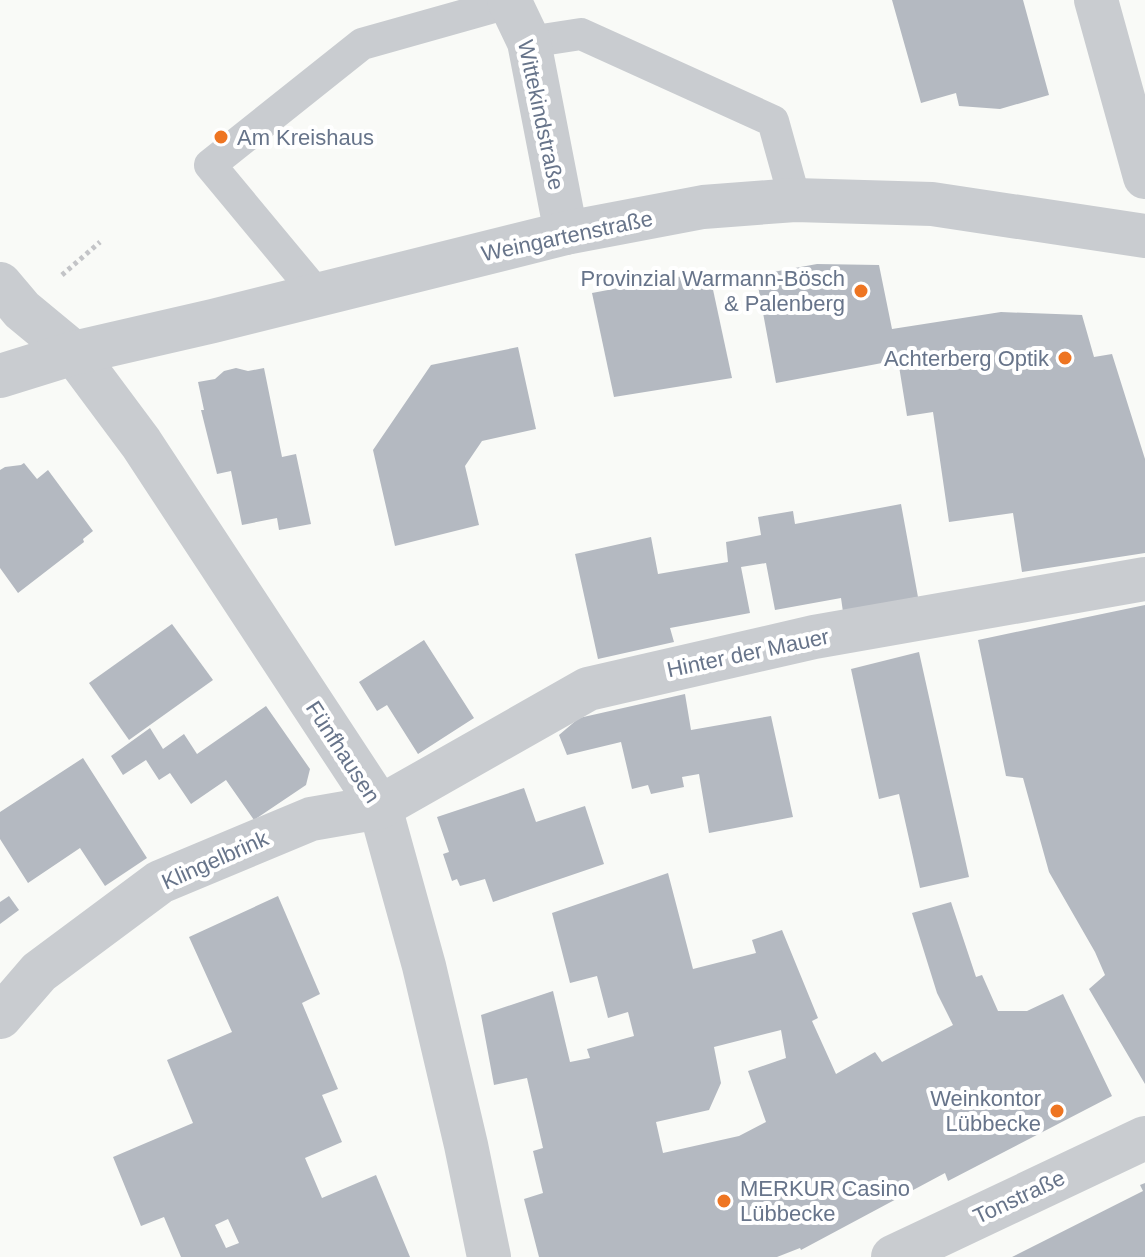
<svg xmlns="http://www.w3.org/2000/svg" width="1145" height="1257" viewBox="0 0 1145 1257" font-family="Arial,sans-serif">
<style>
.building{fill:#b4b9c1;fill-rule:evenodd}
.lines{fill:none;stroke-linecap:round;stroke-linejoin:round}
.path{stroke:#c3c4c7;stroke-width:5;stroke-dasharray:4 4;stroke-linecap:butt}
.service{stroke:#c9ccd0;stroke-width:32}
.minor{stroke:#c9ccd0;stroke-width:44}
.tertiary{stroke:#c9ccd0;stroke-width:44}
.poi-dot{fill:#ee7522;stroke:#fff;stroke-width:3}
.labels{text-anchor:middle;dominant-baseline:central;stroke-width:8;stroke-linejoin:round;paint-order:stroke}
.street-label{font-size:22px;fill:#67748a;stroke:#fff}
.poi-label{font-size:22px;fill:#67748a;stroke:#fff;text-anchor:end}
</style>
<rect width="100%" height="100%" fill="#f9faf7"/>
<g class="building">
<path d="M 892,0 L 1023,0 L 1049,95 L 1000,109 L 959,106 L 956,93 L 921,103 Z"/>
<path d="M 817,264 L 879,265 L 892,329 L 1001,312 L 1082,315 L 1094,357 L 1112,354 L 1145,459 L 1145,553 L 1022,572 L 1013,513 L 949,522 L 933,412 L 907,416 L 898,360 L 776,383 L 756,275 Z"/>
<path d="M 709,271 L 732,378 L 614,397 L 592,293 Z"/>
<path d="M 518,347 L 536,429 L 482,441 L 465,466 L 479,525 L 395,546 L 373,450 L 431,365 Z"/>
<path d="M 236,368 L 248,371 L 264,368 L 282,457 L 296,454 L 311,524 L 279,530 L 277,518 L 242,525 L 231,471 L 217,474 L 201,410 L 204,410 L 198,382 L 215,379 L 224,371 Z"/>
<path d="M 24,463 L 37,479 L 48,470 L 93,531 L 83,539 L 84,542 L 18,593 L 0,568 L 0,470 L 5,467 L 21,465 Z"/>
<path d="M 901,504 L 918,597 L 843,612 L 841,598 L 775,610 L 766,563 L 741,567 L 750,613 L 670,628 L 674,642 L 598,659 L 575,554 L 651,537 L 658,574 L 728,562 L 726,542 L 761,535 L 758,517 L 793,511 L 795,524 Z"/>
<path d="M 1145,605 L 1145,1084 L 1089,989 L 1105,975 L 1095,952 L 1049,872 L 1023,778 L 1006,776 L 978,640 Z"/>
<path d="M 172,624 L 213,680 L 129,740 L 89,683 Z"/>
<path d="M 424,640 L 474,718 L 418,754 L 387,705 L 377,711 L 359,682 Z"/>
<path d="M 919,652 L 969,877 L 920,888 L 899,794 L 879,799 L 851,669 Z"/>
<path d="M 685,694 L 691,730 L 771,716 L 793,817 L 709,833 L 699,774 L 682,777 L 684,787 L 651,794 L 648,785 L 632,789 L 621,742 L 567,755 L 559,735 L 579,718 Z"/>
<path d="M 266,706 L 310,769 L 306,785 L 254,820 L 226,780 L 191,804 L 170,773 L 159,780 L 146,760 L 123,775 L 111,756 L 150,728 L 163,749 L 184,734 L 197,754 Z"/>
<path d="M 83,758 L 147,858 L 105,886 L 80,848 L 28,883 L 0,839 L 0,812 Z"/>
<path d="M 524,788 L 536,822 L 585,806 L 604,864 L 493,902 L 485,879 L 460,886 L 457,879 L 452,881 L 443,854 L 449,852 L 437,817 Z"/>
<path d="M 668,873 L 693,969 L 756,953 L 752,940 L 782,930 L 818,1018 L 812,1021 L 836,1074 L 875,1052 L 882,1062 L 953,1025 L 937,993 L 912,913 L 951,902 L 976,977 L 982,975 L 998,1011 L 1027,1011 L 1063,994 L 1112,1096 L 948,1181 L 945,1173 L 801,1250 L 800,1248 L 777,1257 L 539,1257 L 524,1199 L 543,1193 L 533,1151 L 543,1148 L 527,1078 L 494,1085 L 481,1015 L 553,991 L 570,1062 L 590,1058 L 587,1049 L 634,1036 L 628,1012 L 608,1018 L 597,976 L 570,983 L 552,913 ZM 781,1030 L 786,1058 L 748,1071 L 766,1122 L 739,1136 L 663,1153 L 656,1122 L 709,1110 L 721,1083 L 714,1047 Z"/>
<path d="M 9,896 L 19,910 L 0,924 L 0,902 Z"/>
<path d="M 278,896 L 320,994 L 302,1003 L 338,1089 L 322,1095 L 342,1142 L 305,1158 L 322,1198 L 376,1175 L 410,1257 L 181,1257 L 164,1217 L 141,1226 L 113,1157 L 193,1123 L 167,1060 L 232,1032 L 189,937 ZM 228,1219 L 239,1243 L 226,1248 L 215,1225 Z"/>
<path d="M 1145,1183 L 1145,1257 L 1012,1257 L 1143,1191 L 1140,1185 Z"/>
</g>
<g class="lines">
<path class="path" d="M 62,275 L 100,242"/>
<g class="service">
<path d="M 529,42 L 581,34 L 773,121 L 795,200"/>
<path d="M 318,295 L 210,165 L 362,44 L 511,2"/>
</g>
<g class="minor">
<path d="M 509,0 L 529,42 L 566,233"/>
<path d="M 0,284 L 22,310 L 74,353 L 141,443 L 380,807 L 424,966 L 466,1145 L 489,1257"/>
<path d="M 0,376 L 74,353 L 213,321 L 566,233 L 703,207 L 795,200 L 932,204 L 1145,236"/>
<path d="M 0,1017 L 39,972 L 160,882 L 311,819 L 380,807 L 588,689 L 814,637 L 1145,579"/>
<path d="M 893,1257 L 1145,1138"/>
</g>
<path class="tertiary" d="M 1096,0 L 1145,177"/>
</g>
<g class="poi-dot">
<circle cx="221" cy="137" r="8"/>
<circle cx="861" cy="291" r="8"/>
<circle cx="1065" cy="358" r="8"/>
<circle cx="1057" cy="1111" r="8"/>
<circle cx="724" cy="1201" r="8"/>
</g>
<g class="labels">
<g class="street-label">
<text transform="translate(541 115) rotate(78)">Wittekindstraße</text>
<text transform="translate(567 236) rotate(-12)">Weingartenstraße</text>
<text transform="translate(748 653) rotate(-12)">Hinter der Mauer</text>
<text transform="translate(343 752) rotate(57)">Fünfhausen</text>
<text transform="translate(215 860) rotate(-24)">Klingelbrink</text>
<text transform="translate(1019 1197) rotate(-25)">Tonstraße</text>
</g>
<g class="poi-label">
<text x="237" y="137" text-anchor="start">Am Kreishaus</text>
<text x="845" y="278">Provinzial Warmann-Bösch<tspan x="845" dy="25">&amp; Palenberg</tspan></text>
<text x="1049" y="358">Achterberg Optik</text>
<text x="1041" y="1098">Weinkontor<tspan x="1041" dy="25">Lübbecke</tspan></text>
<text x="740" y="1188" text-anchor="start">MERKUR Casino<tspan x="740" dy="25">Lübbecke</tspan></text>
</g>
</g>
</svg>
